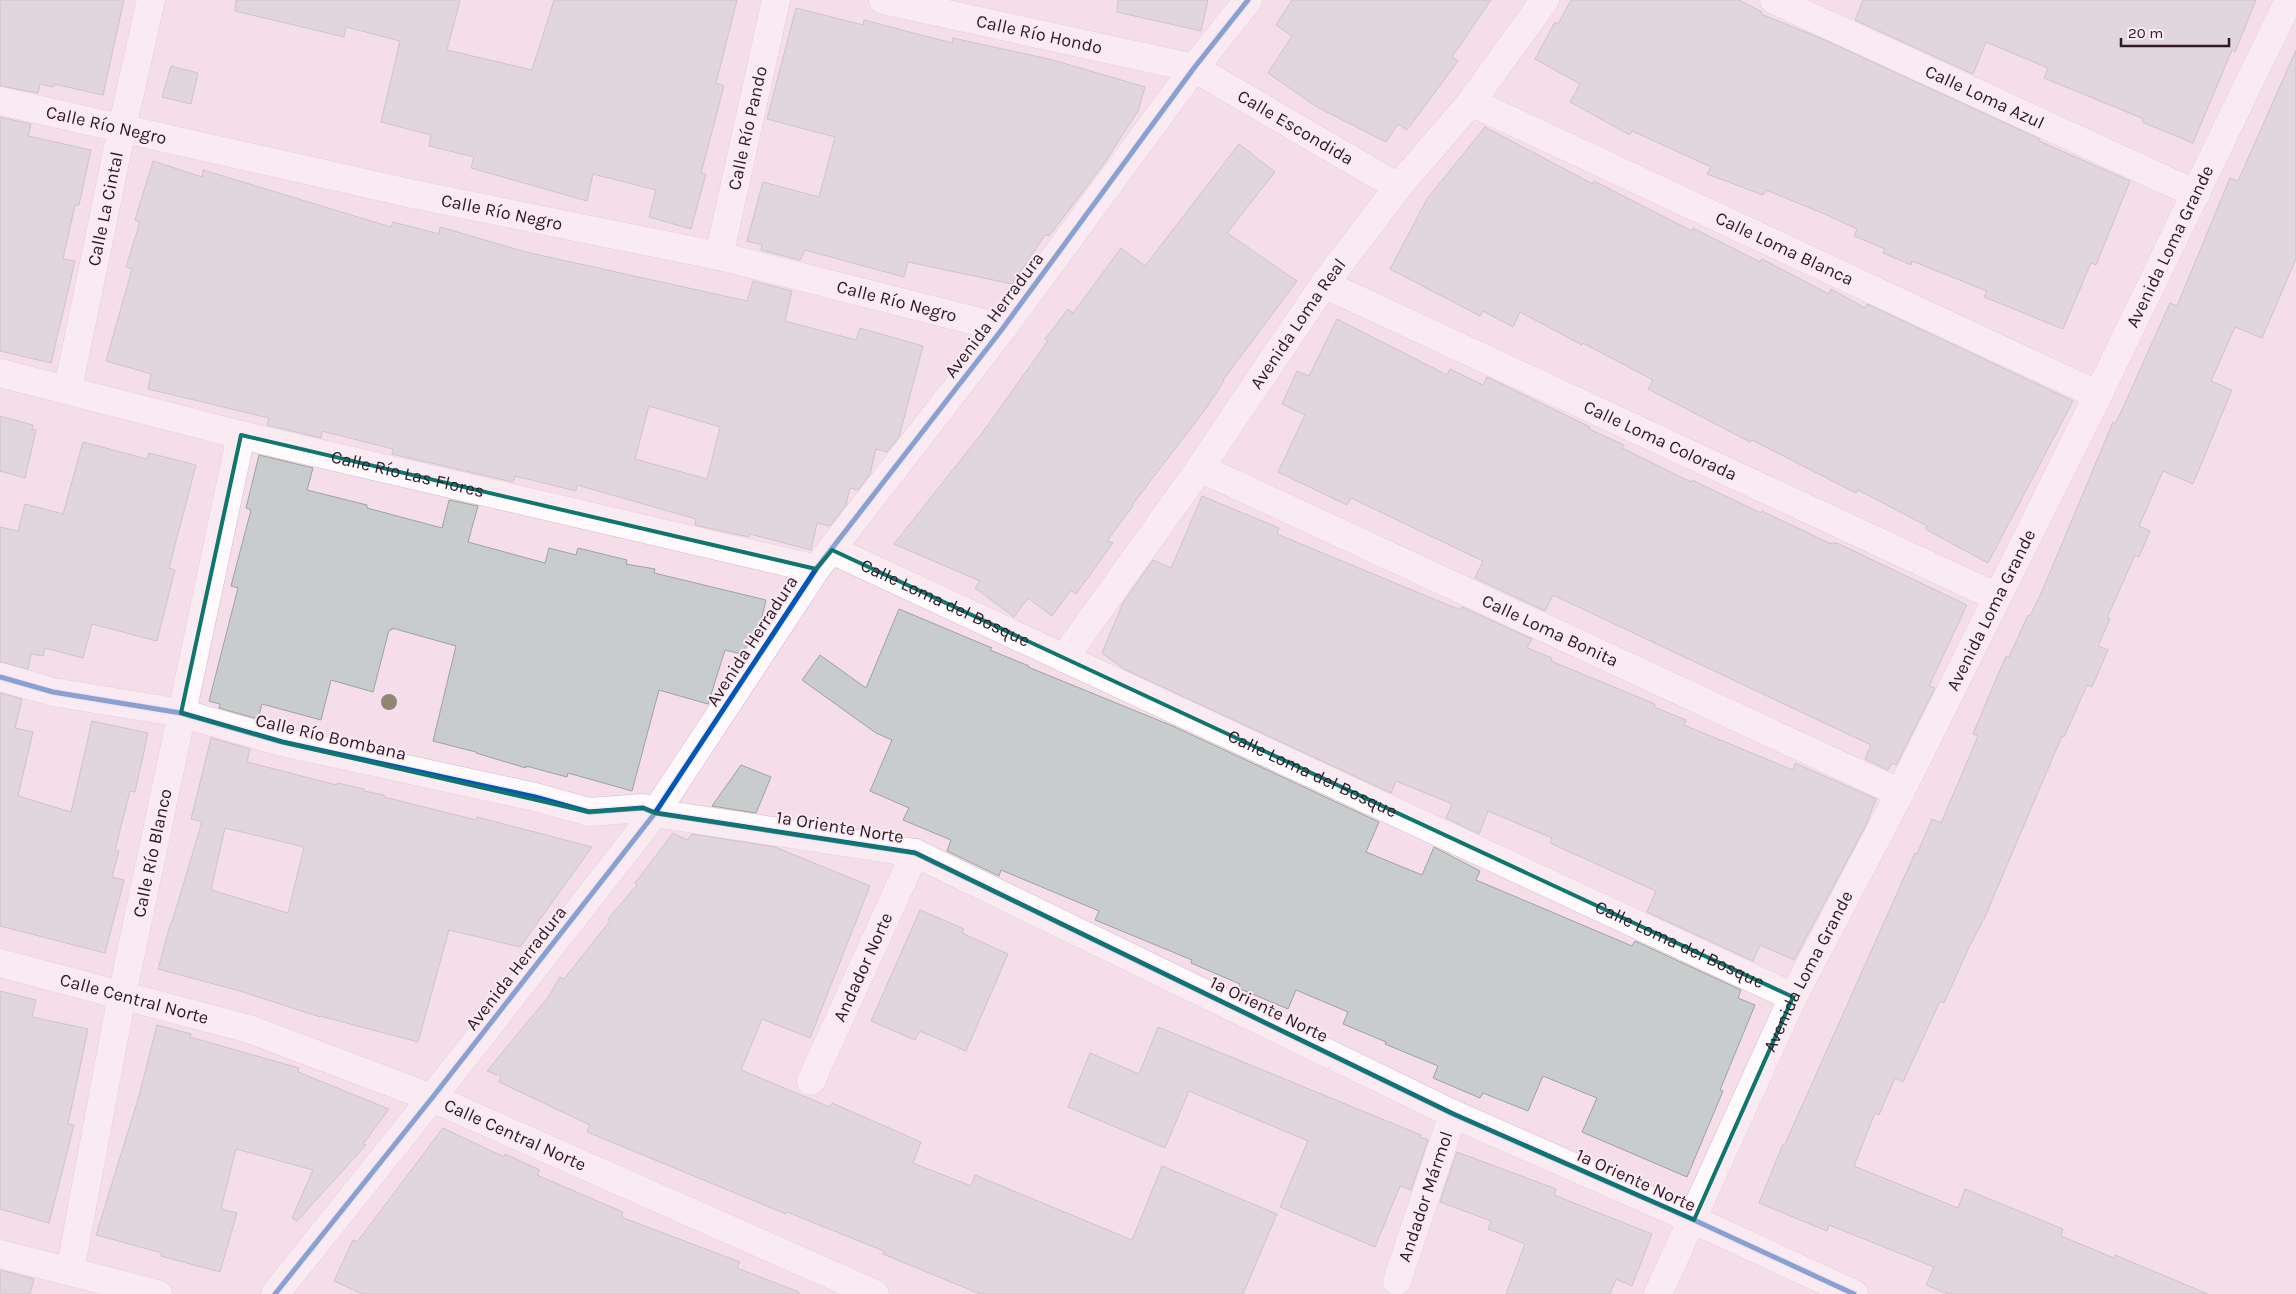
<svg xmlns="http://www.w3.org/2000/svg" width="2296" height="1294" viewBox="0 0 2296 1294" font-family="Karla,sans-serif">
<style>
.building{fill:#c8cccc;stroke:#9da2a2;fill-rule:evenodd}
.lines{fill:none;stroke-linecap:round;stroke-linejoin:round}
.minor-casing{stroke:#d1bac5;stroke-width:29}
.minor{stroke:#fefafc;stroke-width:28}
.cycleway-casing{stroke:#f9ebf1;stroke-width:8}
.cycleway{stroke:#0057b8;stroke-width:5}
.tree{fill:#908674}
.marked{fill:none;stroke:#0f766e;stroke-width:4;stroke-linejoin:round}
.labels{text-anchor:middle;dominant-baseline:central;stroke-width:4;stroke-linejoin:round;paint-order:stroke}
.street-label{font-size:18px;fill:#311824;stroke:#f9ebf1}
</style>
<rect width="100%" height="100%" fill="#f5dee9"/>
<g class="building">
<path d="M 0,0 L 124,0 L 103,95 L 54,84 L 53,87 L 40,84 L 38,93 L 0,86 Z"/>
<path d="M 236,0 L 460,0 L 447,50 L 532,70 L 554,0 L 737,0 L 716,83 L 724,86 L 701,173 L 706,174 L 691,229 L 649,217 L 656,190 L 593,174 L 587,201 L 471,168 L 474,157 L 429,146 L 431,135 L 381,122 L 400,41 L 346,27 L 344,37 L 235,11 Z"/>
<path d="M 1118,0 L 1208,0 L 1201,31 L 1117,12 Z"/>
<path d="M 1292,0 L 1491,0 L 1452,57 L 1458,61 L 1407,130 L 1398,124 L 1386,142 L 1317,107 L 1268,73 L 1292,36 L 1276,25 Z"/>
<path d="M 1571,0 L 1739,0 L 1762,12 L 1761,14 L 1825,40 L 2040,139 L 2039,141 L 2130,181 L 2096,265 L 2091,263 L 2063,329 L 1984,297 L 1987,291 L 1912,261 L 1911,265 L 1883,253 L 1885,249 L 1854,236 L 1857,229 L 1827,215 L 1766,190 L 1763,195 L 1707,174 L 1711,167 L 1632,131 L 1630,135 L 1570,102 L 1580,84 L 1535,59 L 1555,22 L 1558,24 Z"/>
<path d="M 1863,0 L 2256,0 L 2235,52 L 2232,50 L 2193,143 L 2142,122 L 2144,119 L 2044,78 L 2048,68 L 1986,42 L 1973,74 L 1855,20 Z"/>
<path d="M 796,8 L 863,25 L 864,20 L 952,43 L 953,38 L 1053,60 L 1145,87 L 1138,111 L 1103,165 L 1049,236 L 1045,235 L 1012,284 L 908,262 L 904,277 L 805,250 L 800,260 L 761,250 L 762,245 L 747,241 L 763,182 L 819,197 L 835,137 L 767,119 Z"/>
<path d="M 2296,50 L 2296,259 L 2262,338 L 2235,327 L 2211,381 L 2232,390 L 2193,484 L 2163,471 L 2139,526 L 2150,531 L 2139,557 L 2135,555 L 2107,618 L 2110,619 L 2098,646 L 2108,650 L 2092,687 L 2087,685 L 2064,737 L 2062,736 L 1984,919 L 1969,947 L 1944,1003 L 1940,1001 L 1903,1082 L 1895,1078 L 1879,1115 L 1875,1113 L 1854,1166 L 1958,1208 L 1965,1189 L 2063,1229 L 2061,1236 L 2114,1258 L 2115,1255 L 2208,1294 L 1948,1294 L 1926,1285 L 1934,1267 L 1829,1225 L 1827,1231 L 1759,1203 L 1783,1144 L 1785,1144 L 1915,853 L 1917,854 L 1932,819 L 1941,823 L 1978,736 L 1973,734 L 1986,703 L 2006,656 L 2009,657 L 2028,615 L 2030,616 L 2043,589 L 2113,422 L 2115,423 L 2121,412 L 2170,303 L 2177,306 L 2230,178 L 2238,181 Z"/>
<path d="M 171,66 L 198,73 L 191,104 L 162,97 Z"/>
<path d="M 0,117 L 31,124 L 28,136 L 91,150 L 79,205 L 75,205 L 63,259 L 75,261 L 51,363 L 0,351 Z"/>
<path d="M 1485,127 L 1593,184 L 1594,181 L 1692,231 L 1693,228 L 1760,262 L 1762,259 L 1829,294 L 1831,289 L 1865,308 L 1867,304 L 2073,401 L 1988,563 L 1925,529 L 1927,526 L 1858,490 L 1856,493 L 1752,440 L 1750,442 L 1648,389 L 1653,380 L 1583,343 L 1582,345 L 1520,312 L 1513,327 L 1483,311 L 1480,316 L 1390,269 L 1427,199 Z"/>
<path d="M 1239,144 L 1275,172 L 1227,233 L 1297,281 L 1223,380 L 1224,381 L 1207,407 L 1132,505 L 1133,506 L 1107,541 L 1113,543 L 1076,594 L 1071,590 L 1052,616 L 1028,598 L 1014,617 L 975,588 L 980,581 L 894,544 L 982,433 L 1048,341 L 1045,339 L 1068,309 L 1073,313 L 1121,248 L 1145,266 Z"/>
<path d="M 153,161 L 202,177 L 203,170 L 391,227 L 393,222 L 439,234 L 440,227 L 526,252 L 747,301 L 753,281 L 792,291 L 785,321 L 856,340 L 860,328 L 923,346 L 899,437 L 887,452 L 876,449 L 870,474 L 858,490 L 850,488 L 846,505 L 830,526 L 817,523 L 811,550 L 750,534 L 749,537 L 695,525 L 696,519 L 577,485 L 576,491 L 515,476 L 513,482 L 392,454 L 393,449 L 322,431 L 321,438 L 267,425 L 269,418 L 148,389 L 151,374 L 106,361 L 132,269 L 126,267 L 140,222 L 135,220 ZM 649,406 L 720,427 L 707,479 L 635,459 Z"/>
<path d="M 1337,319 L 1447,375 L 1450,369 L 1483,385 L 1487,377 L 1590,427 L 1589,429 L 1624,445 L 1622,448 L 1691,482 L 1692,480 L 1761,513 L 1762,511 L 1829,543 L 1837,543 L 1967,605 L 1929,686 L 1935,688 L 1896,765 L 1892,763 L 1888,770 L 1865,759 L 1871,745 L 1553,595 L 1545,611 L 1475,578 L 1483,561 L 1351,498 L 1347,505 L 1278,472 L 1305,415 L 1282,404 L 1297,371 L 1309,376 Z"/>
<path d="M 0,416 L 33,425 L 32,429 L 36,430 L 25,478 L 0,471 Z"/>
<path d="M 83,442 L 147,459 L 149,453 L 196,465 L 169,568 L 175,570 L 157,641 L 92,624 L 83,658 L 45,648 L 43,656 L 31,654 L 28,669 L 0,662 L 0,527 L 18,531 L 25,504 L 63,514 Z"/>
<path d="M 259,455 L 313,468 L 307,490 L 367,505 L 367,508 L 442,528 L 449,500 L 478,506 L 468,542 L 545,563 L 549,548 L 576,555 L 578,548 L 627,560 L 626,564 L 655,569 L 654,573 L 766,600 L 760,625 L 741,654 L 725,650 L 708,704 L 659,690 L 632,791 L 568,773 L 567,777 L 526,766 L 526,768 L 476,753 L 476,752 L 433,741 L 456,646 L 392,628 L 392,630 L 389,630 L 373,692 L 331,680 L 321,720 L 262,704 L 258,719 L 219,708 L 220,704 L 209,701 L 238,588 L 231,586 L 251,510 L 246,508 Z"/>
<path d="M 1202,496 L 1279,528 L 1277,534 L 1460,610 L 1462,607 L 1532,639 L 1527,648 L 1552,658 L 1551,661 L 1655,704 L 1654,707 L 1686,720 L 1684,725 L 1793,770 L 1795,763 L 1876,799 L 1866,825 L 1794,960 L 1760,945 L 1753,961 L 1647,912 L 1656,891 L 1550,843 L 1552,838 L 1488,811 L 1479,834 L 1446,818 L 1452,804 L 1450,803 L 1396,781 L 1391,793 L 1124,669 L 1102,653 L 1123,603 L 1153,560 L 1171,568 Z"/>
<path d="M 899,609 L 992,648 L 990,650 L 1029,666 L 1028,667 L 1175,727 L 1379,822 L 1366,852 L 1422,875 L 1434,847 L 1480,871 L 1476,880 L 1632,946 L 1635,941 L 1741,990 L 1738,998 L 1755,1005 L 1720,1090 L 1723,1091 L 1687,1177 L 1582,1132 L 1597,1098 L 1543,1076 L 1528,1111 L 1483,1093 L 1480,1098 L 1433,1078 L 1438,1066 L 1385,1044 L 1386,1042 L 1343,1024 L 1348,1012 L 1296,990 L 1288,1009 L 1238,988 L 1240,984 L 1191,963 L 1192,960 L 1095,920 L 1099,911 L 1001,870 L 999,876 L 947,851 L 951,840 L 903,820 L 909,808 L 870,791 L 892,740 L 876,733 L 802,680 L 820,655 L 866,688 Z"/>
<path d="M 0,693 L 22,699 L 15,728 L 33,732 L 18,796 L 71,812 L 92,721 L 148,733 L 135,792 L 130,791 L 115,850 L 119,851 L 112,877 L 124,880 L 105,953 L 0,926 Z"/>
<path d="M 211,738 L 250,749 L 247,762 L 337,785 L 337,783 L 364,789 L 364,791 L 384,795 L 384,797 L 476,820 L 477,817 L 592,847 L 520,947 L 449,930 L 418,1042 L 320,1016 L 320,1017 L 240,991 L 158,969 L 171,922 L 172,922 L 202,822 L 191,819 ZM 225,828 L 304,847 L 288,913 L 211,890 Z"/>
<path d="M 741,765 L 771,777 L 756,813 L 712,806 Z"/>
<path d="M 673,833 L 687,840 L 692,834 L 775,847 L 870,886 L 810,1038 L 762,1019 L 741,1070 L 830,1107 L 832,1103 L 921,1142 L 913,1163 L 971,1186 L 975,1175 L 1132,1240 L 1162,1166 L 1277,1214 L 1243,1294 L 980,1294 L 883,1254 L 884,1251 L 787,1212 L 786,1214 L 587,1132 L 590,1125 L 499,1082 L 501,1076 L 487,1071 L 549,996 L 560,977 L 564,979 L 610,921 L 608,919 L 637,885 L 635,883 Z"/>
<path d="M 920,910 L 964,929 L 962,933 L 1008,954 L 966,1051 L 920,1031 L 915,1040 L 871,1021 Z"/>
<path d="M 0,991 L 36,1000 L 32,1017 L 88,1029 L 68,1124 L 74,1125 L 49,1223 L 0,1209 Z"/>
<path d="M 157,1025 L 191,1034 L 190,1037 L 299,1068 L 298,1072 L 389,1109 L 363,1144 L 366,1145 L 297,1221 L 292,1218 L 313,1170 L 236,1149 L 221,1209 L 237,1213 L 220,1272 L 161,1256 L 162,1253 L 96,1235 L 139,1096 Z"/>
<path d="M 1158,1027 L 1421,1135 L 1420,1137 L 1428,1140 L 1411,1190 L 1400,1186 L 1375,1247 L 1280,1207 L 1308,1141 L 1189,1091 L 1165,1148 L 1068,1107 L 1090,1053 L 1139,1074 Z"/>
<path d="M 443,1128 L 504,1157 L 505,1154 L 540,1170 L 537,1175 L 623,1212 L 621,1217 L 740,1262 L 737,1268 L 799,1292 L 799,1294 L 362,1294 L 334,1281 L 353,1240 L 357,1242 Z"/>
<path d="M 1457,1152 L 1556,1189 L 1554,1195 L 1652,1234 L 1632,1286 L 1616,1279 L 1610,1294 L 1506,1294 L 1525,1244 L 1488,1229 L 1491,1221 L 1440,1202 Z"/>
<path d="M 0,1270 L 34,1279 L 30,1294 L 0,1294 Z"/>
</g>
<g class="lines">
<defs>
<g id="minor">
<path id="s1" d="M 883,0 L 1194,68 L 1398,187"/>
<path id="s2" d="M 1774,0 L 2196,194"/>
<path id="s3" d="M 0,101 L 413,194 L 719,256 L 1003,328"/>
<path id="s4" d="M 1471,102 L 2098,395"/>
<path id="s5" d="M 719,256 L 776,0"/>
<path id="s6" d="M 1324,284 L 1997,597"/>
<path id="s7" d="M 0,373 L 241,435 L 816,569"/>
<path id="s8" d="M 68,389 L 122,128 L 151,0"/>
<path id="s9" d="M 1200,468 L 1900,793"/>
<path id="s10" d="M 832,550 L 1793,997"/>
<path id="s11" d="M 1064,658 L 1200,468 L 1324,284 L 1398,187 L 1471,102 L 1545,0"/>
<path d="M 0,677 L 53,692 L 181,713 L 282,742 L 535,797 L 589,812 L 643,808 L 655,813 L 915,853 L 1453,1114 L 1694,1220 L 1854,1294"/>
<path id="s12" d="M 0,963 L 249,1029 L 432,1098 L 875,1294"/>
<path id="s13" d="M 811,1081 L 915,853"/>
<path d="M 0,1254 L 158,1294"/>
<path id="s14" d="M 70,1271 L 122,995 L 241,435"/>
<path id="s15" d="M 1397,1281 L 1453,1114"/>
<path d="M 275,1294 L 432,1098 L 655,813 L 816,569 L 1003,328 L 1194,68 L 1248,0"/>
<path id="s16" d="M 1658,1294 L 1793,997 L 1900,793 L 2098,395 L 2289,0"/>
</g>
</defs>
<use href="#minor" class="minor-casing"/>
<use href="#minor" class="minor"/>
<defs>
<g id="cycleway">
<path d="M 0,677 L 53,692 L 181,713 L 282,742 L 535,797 L 589,812 L 643,808 L 655,813 L 915,853 L 1453,1114 L 1694,1220 L 1854,1294"/>
<path d="M 275,1294 L 432,1098 L 655,813 L 816,569 L 1003,328 L 1194,68 L 1248,0"/>
</g>
</defs>
<use href="#cycleway" class="cycleway-casing"/>
<use href="#cycleway" class="cycleway"/>
</g>
<circle class="tree" cx="389" cy="702" r="8"/>
<path d="M0 0H2296V1294H0ZM 241,435 L 816,569 L 832,550 L 1793,997 L 1694,1220 L 1453,1114 L 915,853 L 655,813 L 643,808 L 589,812 L 282,742 L 181,713 Z" fill="#f5dee9" fill-opacity=".55" fill-rule="evenodd"/>
<path class="marked" d="M 241,435 L 816,569 L 832,550 L 1793,997 L 1694,1220 L 1453,1114 L 915,853 L 655,813 L 643,808 L 589,812 L 282,742 L 181,713 Z"/>
<g class="labels">
<g class="street-label">
<text stroke="none"><textPath href="#s1" startOffset="160">Calle Río Hondo</textPath></text>
<text stroke="none"><textPath href="#s2" startOffset="232">Calle Loma Azul</textPath></text>
<text stroke="none"><textPath href="#s3" startOffset="109">Calle Río Negro</textPath></text>
<text stroke="none"><textPath href="#s1" startOffset="436">Calle Escondida</textPath></text>
<text stroke="none"><textPath href="#s5" startOffset="131">Calle Río Pando</textPath></text>
<text stroke="none"><textPath href="#s8" startOffset="184">Calle La Cintal</textPath></text>
<text stroke="none"><textPath href="#s3" startOffset="514">Calle Río Negro</textPath></text>
<text stroke="none"><textPath href="#s16" startOffset="1166">Avenida Loma Grande</textPath></text>
<text stroke="none"><textPath href="#s4" startOffset="346">Calle Loma Blanca</textPath></text>
<text stroke="none"><textPath href="#s3" startOffset="919">Calle Río Negro</textPath></text>
<text transform="translate(994 315) rotate(-53)">Avenida Herradura</text>
<text stroke="none"><textPath href="#s11" startOffset="408">Avenida Loma Real</textPath></text>
<text stroke="none"><textPath href="#s6" startOffset="371">Calle Loma Colorada</textPath></text>
<text stroke="none"><textPath href="#s7" startOffset="420">Calle Río Las Flores</textPath></text>
<text stroke="none"><textPath href="#s10" startOffset="125">Calle Loma del Bosque</textPath></text>
<text stroke="none"><textPath href="#s16" startOffset="761">Avenida Loma Grande</textPath></text>
<text stroke="none"><textPath href="#s9" startOffset="386">Calle Loma Bonita</textPath></text>
<text transform="translate(752 641) rotate(-57)">Avenida Herradura</text>
<text transform="translate(331 737) rotate(13)">Calle Río Bombana</text>
<text stroke="none"><textPath href="#s10" startOffset="530">Calle Loma del Bosque</textPath></text>
<text transform="translate(840 827) rotate(9)">1a Oriente Norte</text>
<text stroke="none"><textPath href="#s14" startOffset="426">Calle Río Blanco</textPath></text>
<text stroke="none"><textPath href="#s10" startOffset="935">Calle Loma del Bosque</textPath></text>
<text stroke="none"><textPath href="#s13" startOffset="125">Andador Norte</textPath></text>
<text transform="translate(516 968) rotate(-52)">Avenida Herradura</text>
<text stroke="none"><textPath href="#s16" startOffset="356">Avenida Loma Grande</textPath></text>
<text stroke="none"><textPath href="#s12" startOffset="139">Calle Central Norte</textPath></text>
<text transform="translate(1269 1009) rotate(26)">1a Oriente Norte</text>
<text stroke="none"><textPath href="#s12" startOffset="544">Calle Central Norte</textPath></text>
<text transform="translate(1636 1180) rotate(24)">1a Oriente Norte</text>
<text stroke="none"><textPath href="#s15" startOffset="89">Andador Mármol</textPath></text>
</g>
</g>
<path d="M2121 38v8h108v-8" fill="none" stroke="#311824" stroke-width="2.5"/>
<text x="2128" y="38" font-size="15" fill="#311824" stroke="#f9ebf1" stroke-width="4" paint-order="stroke">20 m</text>
</svg>
